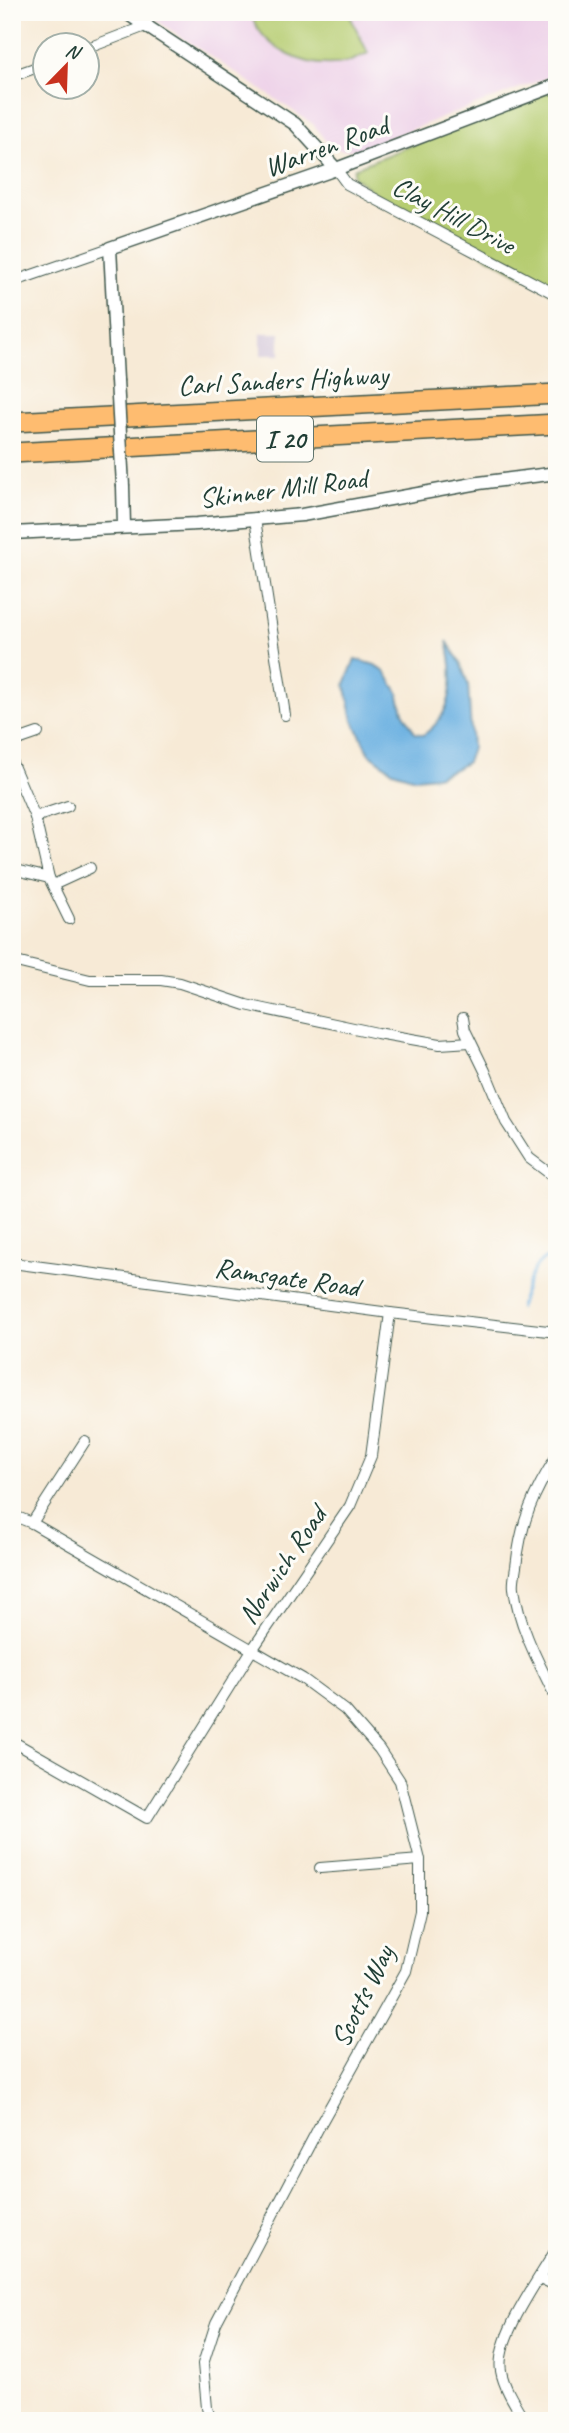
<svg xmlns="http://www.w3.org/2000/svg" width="569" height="2433" viewBox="0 0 569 2433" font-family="Caveat,sans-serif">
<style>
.built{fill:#edd0e8}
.industrial{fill:#ccbed4}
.green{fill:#b5cc70;stroke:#6a8452;stroke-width:2}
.water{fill:#6bb0e1;stroke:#45768a;stroke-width:2}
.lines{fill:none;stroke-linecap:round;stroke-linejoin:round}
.stream{stroke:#6bb0e1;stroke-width:2.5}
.minor-casing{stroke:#3f574c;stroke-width:12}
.tertiary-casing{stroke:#3f574c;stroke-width:15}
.motorway-casing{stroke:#3f574c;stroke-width:22}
.minor{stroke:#fff;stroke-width:10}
.tertiary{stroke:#fff;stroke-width:12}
.motorway{stroke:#febc70;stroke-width:19}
.tertiary-bridge-casing{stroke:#3f574c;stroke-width:15;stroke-linecap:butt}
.tertiary-bridge{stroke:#fff;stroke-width:12}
.labels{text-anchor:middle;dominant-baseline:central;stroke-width:6;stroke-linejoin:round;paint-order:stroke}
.shield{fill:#fdfcf7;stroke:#62766e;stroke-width:2}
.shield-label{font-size:26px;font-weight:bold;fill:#1f3d34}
.street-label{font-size:28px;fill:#1f3d34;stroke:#fdfcf7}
</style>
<rect width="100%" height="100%" fill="#fdfcf7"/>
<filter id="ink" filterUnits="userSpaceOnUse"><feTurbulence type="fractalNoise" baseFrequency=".0143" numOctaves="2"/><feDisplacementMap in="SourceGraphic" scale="14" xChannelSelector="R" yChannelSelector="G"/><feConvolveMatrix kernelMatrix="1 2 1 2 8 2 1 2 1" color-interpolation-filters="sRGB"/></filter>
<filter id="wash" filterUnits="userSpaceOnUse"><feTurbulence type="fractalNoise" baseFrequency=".00686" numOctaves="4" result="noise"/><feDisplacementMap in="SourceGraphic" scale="28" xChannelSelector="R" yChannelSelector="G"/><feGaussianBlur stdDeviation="1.57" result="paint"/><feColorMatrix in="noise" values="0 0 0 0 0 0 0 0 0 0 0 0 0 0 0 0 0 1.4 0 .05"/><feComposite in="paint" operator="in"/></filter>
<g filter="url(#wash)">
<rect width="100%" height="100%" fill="#f7ead6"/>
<path class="built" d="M 160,12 L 557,12 L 557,74 L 357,150 L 340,150 L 327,143 L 313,124 L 156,20 Z"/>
<rect class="industrial" x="261" y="333" width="19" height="22"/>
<g class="green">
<path d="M 250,12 L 348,12 L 368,53 C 361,56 355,60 348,62 C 309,71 263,51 250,12 Z"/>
<path d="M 557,87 L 557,295 L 377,195 L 353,176 L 354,169 L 362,165 Z"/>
</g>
<path class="water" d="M 447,641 L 460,662 L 468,684 L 472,748 L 467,762 L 455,769 L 436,776 L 415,778 L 393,771 L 369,753 L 353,720 L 345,684 L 355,659 L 375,665 L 386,673 L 398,692 L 403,712 L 415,733 L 423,735 C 455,714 455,675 447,641 Z"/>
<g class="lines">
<path class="stream" d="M 519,1308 C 527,1288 531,1256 557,1256"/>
</g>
</g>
<g filter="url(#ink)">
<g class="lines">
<defs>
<g id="minor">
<path d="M 88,48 L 148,25"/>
<path d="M 12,76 L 46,64"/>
<path d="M 336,169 L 347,184 L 557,295"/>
<path d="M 12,282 L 110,248"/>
<path d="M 255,519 L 285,715"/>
<path d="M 12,742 L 38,733"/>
<path d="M 12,763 L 35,817 L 49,878 L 12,869"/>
<path d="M 35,817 L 68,806"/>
<path d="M 49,878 L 69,919"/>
<path d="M 53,885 L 90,868"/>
<path d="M 12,961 L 90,980 L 161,980 L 180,983 L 246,1005 L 377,1033 L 440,1044 L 470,1042"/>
<path d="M 463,1018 L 465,1030 L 485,1071 L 506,1122 L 529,1158 L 557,1179"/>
<path d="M 12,1263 L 390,1313 L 557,1332"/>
<path d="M 557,1456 C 533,1493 521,1522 516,1567 C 515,1574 513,1582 514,1588 C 519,1628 540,1665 557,1700"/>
<path d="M 12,1515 L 32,1523 L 303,1679 L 345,1710 L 379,1749 L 400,1781 L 420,1860 L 420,1911 L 406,1971 L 320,2125 L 216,2323 L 203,2364 L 207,2408 L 211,2421"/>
<path d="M 32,1523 L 85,1441"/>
<path d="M 12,1741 L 147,1818 L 252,1650 L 350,1506 L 371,1456 L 390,1313"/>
<path d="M 320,1868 L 420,1860"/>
<path d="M 540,2278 L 557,2286"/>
<path d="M 525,2421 C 516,2406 504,2388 501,2371 C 495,2338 540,2278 557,2248"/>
</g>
<g id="tertiary">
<path d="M 125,12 L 295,124 L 336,169"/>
<path d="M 117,380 L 110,248 L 336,169 L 557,85"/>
<path d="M 123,486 L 124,526"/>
<path d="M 12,533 L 197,524 L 302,515 L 479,483 L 557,473"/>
</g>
<g id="motorway">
<path d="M 12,422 L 557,394"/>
<path d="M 12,453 L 557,424"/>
</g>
</defs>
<use href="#minor" class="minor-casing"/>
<use href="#tertiary" class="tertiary-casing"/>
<use href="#motorway" class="motorway-casing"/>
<use href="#minor" class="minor"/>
<use href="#tertiary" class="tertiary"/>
<use href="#motorway" class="motorway"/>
<defs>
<path id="tertiary-bridge" d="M 117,380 L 123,486"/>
</defs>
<use href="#tertiary-bridge" class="tertiary-bridge-casing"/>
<use href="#tertiary-bridge" class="tertiary-bridge"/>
</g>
</g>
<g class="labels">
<rect class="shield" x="257" y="416.5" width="56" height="45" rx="5"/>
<g class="shield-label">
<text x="285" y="439">I 20</text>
</g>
<g class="street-label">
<text transform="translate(326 146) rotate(-20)">Warren Road</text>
<text transform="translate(454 215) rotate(28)">Clay Hill Drive</text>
<text transform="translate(283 380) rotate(-3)">Carl Sanders Highway</text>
<text transform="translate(283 488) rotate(-7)">Skinner Mill Road</text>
<text transform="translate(287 1277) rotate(8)">Ramsgate Road</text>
<text transform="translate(282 1565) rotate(-56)">Norwich Road</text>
<text transform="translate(362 1996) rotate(-64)">Scotts Way</text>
</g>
</g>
<rect width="569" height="2433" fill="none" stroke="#fdfcf7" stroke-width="42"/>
<g transform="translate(66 66) rotate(23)"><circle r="33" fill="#fdfcf7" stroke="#a4b0a9" stroke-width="2"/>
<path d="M0-5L12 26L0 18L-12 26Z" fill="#c8321e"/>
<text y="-10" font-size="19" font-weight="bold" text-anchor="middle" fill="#1f3d34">N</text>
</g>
</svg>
